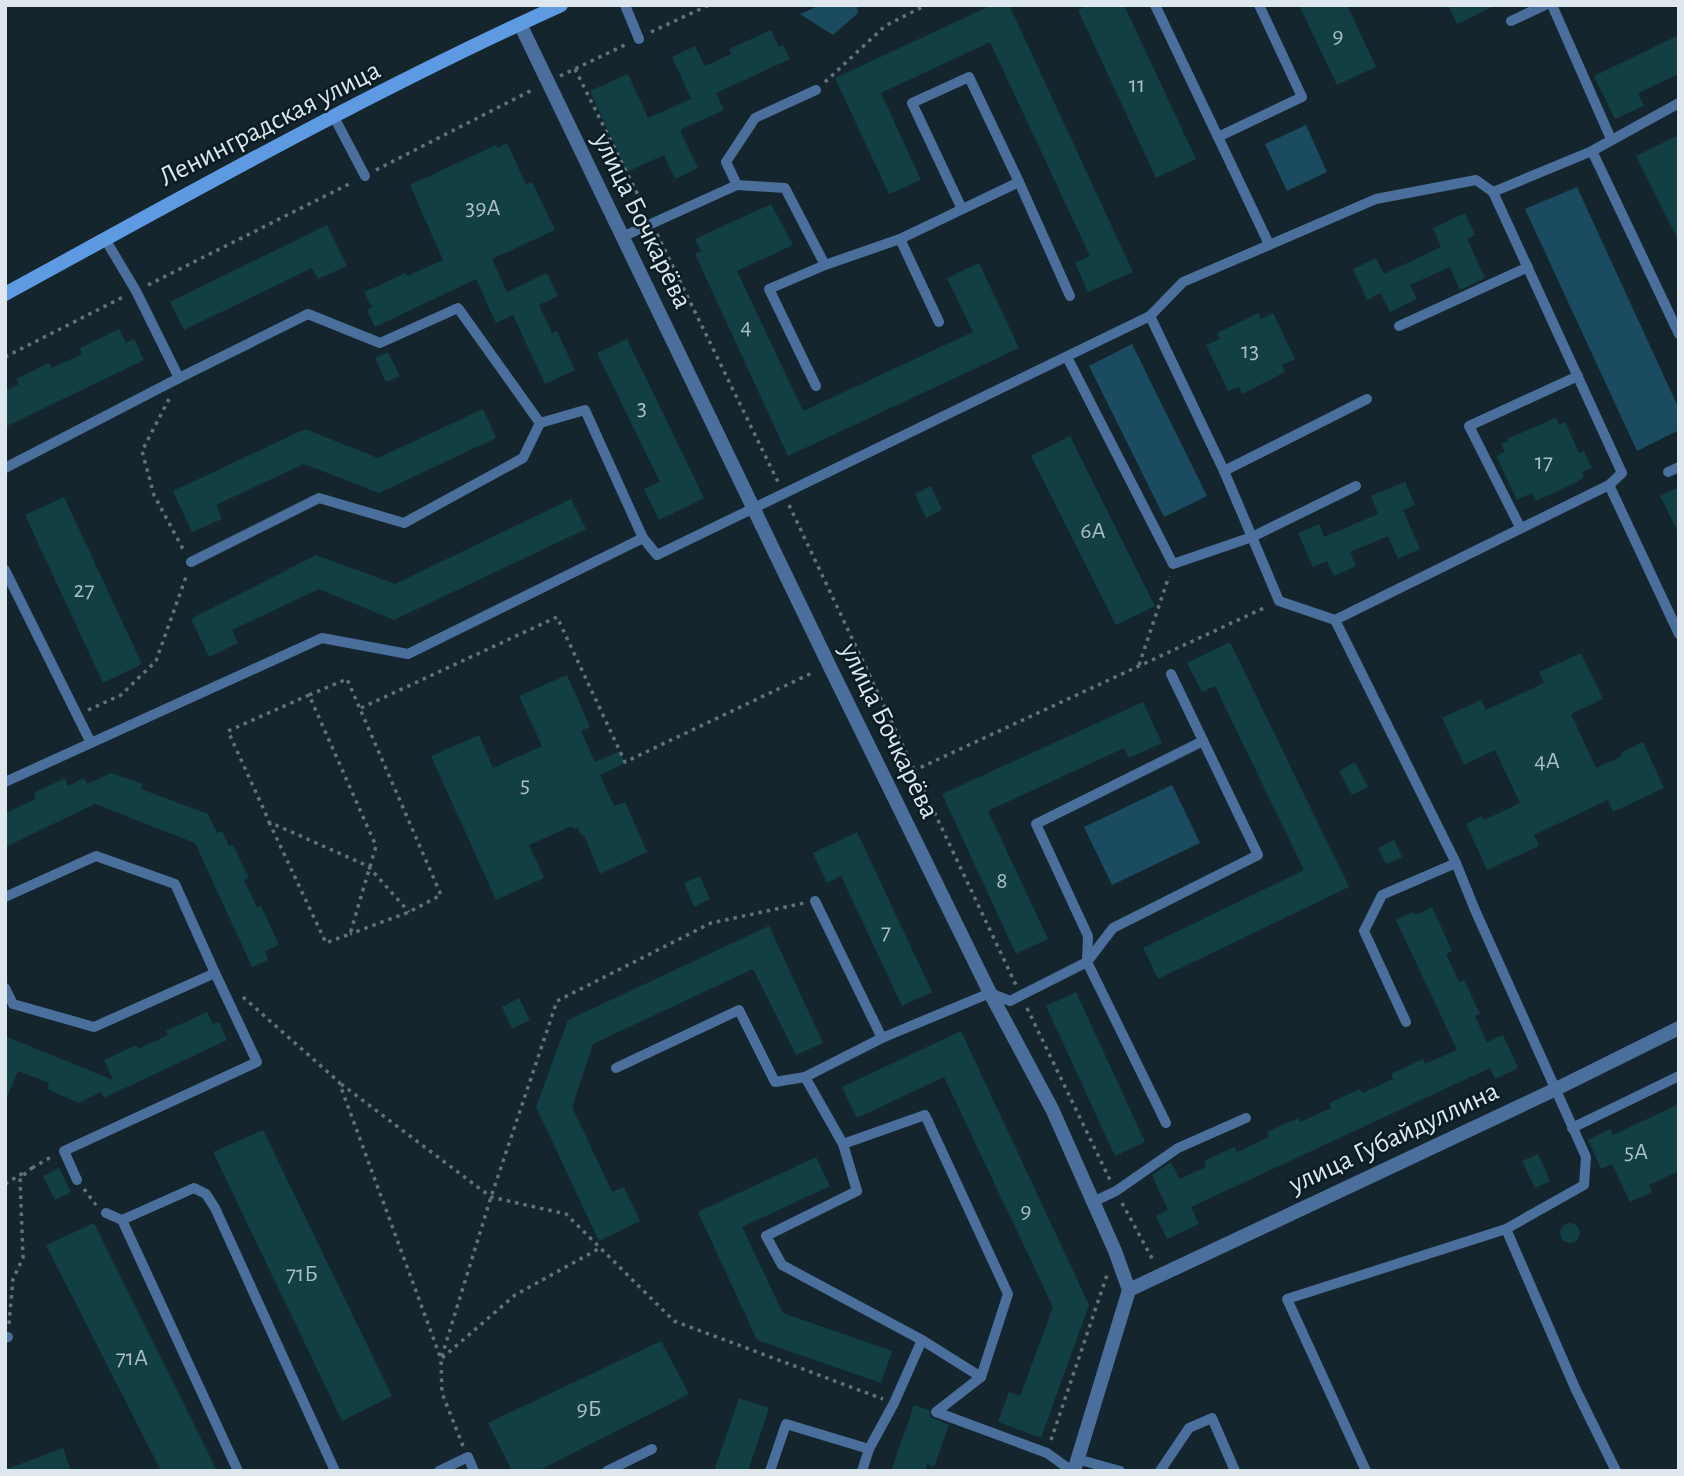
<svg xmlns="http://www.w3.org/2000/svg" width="1684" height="1476" viewBox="0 0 1684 1476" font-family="'Alegreya Sans',sans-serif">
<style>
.green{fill:#1a4b60}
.building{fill:#113f44}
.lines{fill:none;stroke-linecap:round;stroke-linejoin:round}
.path{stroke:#637279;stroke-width:3.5;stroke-dasharray:3.5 5;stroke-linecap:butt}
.lane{stroke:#4a6f9c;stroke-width:10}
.street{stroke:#4a6f9c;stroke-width:14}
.secondary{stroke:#5e9ae2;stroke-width:14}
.labels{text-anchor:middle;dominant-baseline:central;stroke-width:5;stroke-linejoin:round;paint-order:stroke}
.number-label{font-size:24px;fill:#aabdc3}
.street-label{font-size:28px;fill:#dde7ed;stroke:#0b1c24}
</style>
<rect width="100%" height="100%" fill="#14252d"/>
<g class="green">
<path d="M 820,5 L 857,5 L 858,13 L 833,35 L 800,14 Z"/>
<path d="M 1306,125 L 1327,172 L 1287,191 L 1265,144 Z"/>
<path d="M 1577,187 L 1679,409 L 1679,430 L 1637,451 L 1525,209 Z"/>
<path d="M 1132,344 L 1207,496 L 1164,517 L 1089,366 Z"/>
<path d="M 1172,785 L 1200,843 L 1112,885 L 1084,827 Z"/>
</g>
<g class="building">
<path d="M 992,5 L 1009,5 L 1133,272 L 1088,292 L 1075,263 L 1090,256 L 990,42 L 881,93 L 921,180 L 889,194 L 835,78 Z"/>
<path d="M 1088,5 L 1124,5 L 1196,159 L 1156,178 L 1078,10 Z"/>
<path d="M 1299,5 L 1347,5 L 1376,67 L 1337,85 Z"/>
<path d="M 1448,5 L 1496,5 L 1457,24 Z"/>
<path d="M 771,30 L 779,47 L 783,45 L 790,59 L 716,93 L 724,110 L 680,130 L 698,168 L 675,179 L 664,155 L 627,172 L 590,91 L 628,74 L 648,118 L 691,99 L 672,57 L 695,46 L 705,66 L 731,54 L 729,49 Z"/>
<path d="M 1679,35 L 1679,74 L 1638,93 L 1644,106 L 1615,119 L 1594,76 Z"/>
<path d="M 1679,135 L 1679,242 L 1636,156 Z"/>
<path d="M 507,143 L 526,184 L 532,182 L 555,230 L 492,259 L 507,292 L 547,273 L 558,296 L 539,305 L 552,333 L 557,331 L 575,370 L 545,384 L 513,315 L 496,323 L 476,279 L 375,327 L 367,310 L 372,307 L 364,292 L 406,273 L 407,276 L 443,260 L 410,185 L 496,145 L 498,148 Z"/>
<path d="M 771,204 L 793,245 L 737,271 L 803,411 L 973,332 L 947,278 L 979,263 L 1019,348 L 788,456 L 695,254 L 701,251 L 695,239 Z"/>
<path d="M 1465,213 L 1475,235 L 1467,239 L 1485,278 L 1460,290 L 1450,267 L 1410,285 L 1417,299 L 1390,312 L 1381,293 L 1367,300 L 1353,269 L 1376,258 L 1384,274 L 1441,247 L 1433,228 Z"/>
<path d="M 327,225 L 347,266 L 318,279 L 312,268 L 184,330 L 170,302 Z"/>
<path d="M 1258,313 L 1261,319 L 1273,313 L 1295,359 L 1282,365 L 1285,372 L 1242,394 L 1239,387 L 1228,391 L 1206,345 L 1220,339 L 1217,333 Z"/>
<path d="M 119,329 L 126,343 L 134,339 L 144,360 L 5,427 L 5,391 L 19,384 L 16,379 L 49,363 L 52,368 L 82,354 L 80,348 Z"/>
<path d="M 627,339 L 704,498 L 659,520 L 644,489 L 660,482 L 597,353 Z"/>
<path d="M 388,352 L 400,376 L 386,382 L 375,358 Z"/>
<path d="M 483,409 L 496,438 L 379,493 L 304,464 L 216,505 L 222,519 L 192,532 L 173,491 L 305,429 L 378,458 Z"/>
<path d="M 1556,418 L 1559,425 L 1565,422 L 1579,453 L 1584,451 L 1592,468 L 1582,472 L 1584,477 L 1575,483 L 1536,501 L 1532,493 L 1517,500 L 1496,456 L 1505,452 L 1501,444 L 1508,441 L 1507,439 Z"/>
<path d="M 1070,436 L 1155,606 L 1116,625 L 1031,456 Z"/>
<path d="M 1405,482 L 1415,505 L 1403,510 L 1420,549 L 1398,559 L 1388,536 L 1350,552 L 1356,566 L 1334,576 L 1327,561 L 1313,567 L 1298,533 L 1319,524 L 1324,537 L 1378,514 L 1371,496 Z"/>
<path d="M 931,486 L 942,510 L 926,518 L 915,494 Z"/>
<path d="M 1679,487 L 1679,534 L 1660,496 Z"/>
<path d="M 64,497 L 142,664 L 103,683 L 25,515 Z"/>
<path d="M 571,499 L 586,529 L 394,620 L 319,589 L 232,630 L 238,643 L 209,657 L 191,619 L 316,555 L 395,584 Z"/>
<path d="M 1230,642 L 1349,887 L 1158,979 L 1143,948 L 1304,870 L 1215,686 L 1202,692 L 1187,663 Z"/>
<path d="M 1581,653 L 1603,699 L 1571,714 L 1596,768 L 1622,756 L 1621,753 L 1643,742 L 1664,788 L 1613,812 L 1608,800 L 1534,835 L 1539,846 L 1487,870 L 1466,824 L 1482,816 L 1484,820 L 1520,803 L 1495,750 L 1464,765 L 1442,718 L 1481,700 L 1486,710 L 1544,683 L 1539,672 Z"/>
<path d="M 567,675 L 590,727 L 581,731 L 595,762 L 620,751 L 625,763 L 600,775 L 614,806 L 625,802 L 647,852 L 600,874 L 584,835 L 582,836 L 577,827 L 573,829 L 572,826 L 529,845 L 544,878 L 496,900 L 431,756 L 479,735 L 493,768 L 542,746 L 519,696 Z"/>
<path d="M 1143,702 L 1162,743 L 1129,758 L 1124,748 L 988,811 L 1048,939 L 1016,954 L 942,794 Z"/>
<path d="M 1355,762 L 1368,787 L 1352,795 L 1339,771 Z"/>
<path d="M 111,773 L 143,784 L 141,789 L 208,814 L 217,833 L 222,831 L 229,846 L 233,845 L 249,878 L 244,880 L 257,908 L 261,906 L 279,945 L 265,951 L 268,960 L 252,967 L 195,843 L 95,804 L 5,847 L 5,813 L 36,799 L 34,793 L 65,778 L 68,786 L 84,778 L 87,784 Z"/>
<path d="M 857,832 L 932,992 L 902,1006 L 841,876 L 827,883 L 813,853 Z"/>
<path d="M 1394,840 L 1402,857 L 1386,864 L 1378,848 Z"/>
<path d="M 700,876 L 710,899 L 694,907 L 684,883 Z"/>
<path d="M 1432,907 L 1452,951 L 1446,954 L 1459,982 L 1464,980 L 1480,1014 L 1475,1016 L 1487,1042 L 1503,1035 L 1518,1068 L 1495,1079 L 1490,1068 L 1191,1207 L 1199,1224 L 1167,1239 L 1156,1216 L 1168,1210 L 1152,1175 L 1171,1162 L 1179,1179 L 1206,1167 L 1204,1161 L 1234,1147 L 1237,1152 L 1269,1137 L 1267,1132 L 1298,1118 L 1300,1122 L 1331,1108 L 1329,1103 L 1360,1089 L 1362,1093 L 1393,1079 L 1391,1074 L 1423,1059 L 1425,1064 L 1457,1050 L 1396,920 L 1413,912 L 1415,915 Z"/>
<path d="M 769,926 L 823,1043 L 796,1055 L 753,969 L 593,1044 L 572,1107 L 612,1192 L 624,1187 L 640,1221 L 599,1241 L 536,1107 L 568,1020 Z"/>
<path d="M 1076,992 L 1145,1142 L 1115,1156 L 1046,1006 Z"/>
<path d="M 519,998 L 530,1020 L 512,1029 L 502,1007 Z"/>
<path d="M 207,1012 L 213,1024 L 219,1022 L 227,1040 L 104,1098 L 101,1092 L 79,1103 L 47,1089 L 49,1083 L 18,1071 L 5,1102 L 5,1036 L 113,1080 L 104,1060 L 136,1045 L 138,1049 L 168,1035 L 166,1031 Z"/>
<path d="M 961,1031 L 1089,1305 L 1041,1438 L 998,1422 L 1009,1392 L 1020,1396 L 1053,1307 L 944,1077 L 857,1118 L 842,1087 Z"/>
<path d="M 1679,1104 L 1679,1171 L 1649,1185 L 1652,1192 L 1630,1202 L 1612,1164 L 1601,1169 L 1588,1140 L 1610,1129 L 1613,1135 Z"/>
<path d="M 263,1130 L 392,1396 L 342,1421 L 213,1152 Z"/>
<path d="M 1538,1154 L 1550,1181 L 1535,1188 L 1522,1161 Z"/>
<path d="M 816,1157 L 830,1186 L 742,1227 L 783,1313 L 892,1351 L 881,1383 L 757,1340 L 698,1212 Z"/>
<path d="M 59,1168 L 71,1192 L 55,1200 L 43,1176 Z"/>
<circle cx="1570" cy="1233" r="10"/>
<path d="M 94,1223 L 217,1471 L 161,1471 L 46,1245 Z"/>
<path d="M 661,1341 L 689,1394 L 538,1471 L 512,1471 L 488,1423 Z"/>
<path d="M 739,1398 L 769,1408 L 748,1471 L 714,1471 Z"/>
<path d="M 914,1405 L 929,1410 L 931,1417 L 949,1425 L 934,1467 L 927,1464 L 925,1471 L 891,1471 Z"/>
<path d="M 63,1448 L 71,1471 L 7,1471 L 7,1469 Z"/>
</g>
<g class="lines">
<g class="path">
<path d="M 651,32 L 709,5"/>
<path d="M 575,69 L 646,211"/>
<path d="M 560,76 L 629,43"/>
<path d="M 825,82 L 885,26 L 926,5"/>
<path d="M 376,170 L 534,89"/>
<path d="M 657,234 L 778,482"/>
<path d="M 148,285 L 353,182"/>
<path d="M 5,357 L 125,296"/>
<path d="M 169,399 L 142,451 L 154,495 L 184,551"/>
<path d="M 789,505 L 1016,985"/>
<path d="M 1139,665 L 1169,576"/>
<path d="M 309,695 L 228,731 L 268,819 L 269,822 L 368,866 L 409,912"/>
<path d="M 361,708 L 557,617 L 625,762 L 814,672"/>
<path d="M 88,710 L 121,695 L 156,661 L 187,574"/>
<path d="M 913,771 L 1266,607"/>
<path d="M 269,822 L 326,943 L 350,934 L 376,846 L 309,695 L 347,679 L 441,895 L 409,912 L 350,934"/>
<path d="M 243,997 L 339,1082 L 441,1359 L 515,1295 L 600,1248"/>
<path d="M 1027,1008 L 1110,1180"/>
<path d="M 341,1084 L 491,1197 L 566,1214 L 674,1321 L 883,1399"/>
<path d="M 32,1168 L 53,1156"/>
<path d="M 5,1184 L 23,1173"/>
<path d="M 84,1189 L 96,1205"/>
<path d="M 1122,1203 L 1153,1260"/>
<path d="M 9,1324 L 13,1279 L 23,1258 L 20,1178 L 33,1167"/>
<path d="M 1051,1440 L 1107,1275"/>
<path d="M 463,1446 L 442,1393 L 441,1359 L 491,1197 L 557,1001 L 711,923 L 804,903"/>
</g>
<g class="lane">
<path d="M 625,5 L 639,39"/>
<path d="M 1155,5 L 1218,137 L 1302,97 L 1259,5"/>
<path d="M 1552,5 L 1611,139"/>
<path d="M 1511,21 L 1545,5"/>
<path d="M 334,117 L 365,176"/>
<path d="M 1218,137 L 1269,244"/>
<path d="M 1592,151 L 1679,334"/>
<path d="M 737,185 L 785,188 L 825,265 L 769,289 L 816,386"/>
<path d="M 1493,192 L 1622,473 L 1609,485 L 1335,620 L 1456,863 L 1475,910 L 1586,1157 L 1584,1185 L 1506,1229 L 1576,1390 L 1616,1471"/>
<path d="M 962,209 L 912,103 L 969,77 L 1019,182"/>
<path d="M 622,237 L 737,185 L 726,162 L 755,118 L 816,90"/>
<path d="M 900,239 L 939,322"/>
<path d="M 825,265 L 900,239 L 1019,182 L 1070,296"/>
<path d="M 1399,326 L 1528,267"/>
<path d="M 1067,357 L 1173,564 L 1252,537 L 1224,471 L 1150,316"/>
<path d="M 179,378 L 308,314 L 380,343 L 458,308 L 540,423 L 585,410 L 643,538"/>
<path d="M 5,468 L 179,378 L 136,291 L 105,239"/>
<path d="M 1224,471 L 1367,399"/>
<path d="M 1668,472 L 1679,467"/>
<path d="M 1609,485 L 1679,634"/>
<path d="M 1520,527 L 1469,426 L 1578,376"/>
<path d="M 191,562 L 319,498 L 404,523 L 523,458 L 540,423"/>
<path d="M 5,570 L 91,743"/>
<path d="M 1335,620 L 1279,601 L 1252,537 L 1356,486"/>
<path d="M 5,782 L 322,638 L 408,654 L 643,538 L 657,555 L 1150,316 L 1183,282 L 1376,199 L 1476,180 L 1493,192 L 1592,151 L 1679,103"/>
<path d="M 5,897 L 96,856 L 175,884 L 215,973"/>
<path d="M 815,901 L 882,1038 L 990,993 L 1010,1001 L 1087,962 L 1166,1123"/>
<path d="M 1087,961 L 1088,936 L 1036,824 L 1203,741"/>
<path d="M 1087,962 L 1113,928 L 1258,855 L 1171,674"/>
<path d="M 5,988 L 13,1004 L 94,1027 L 215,973 L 257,1062 L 64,1151 L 77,1180"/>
<path d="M 1406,1022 L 1364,931 L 1382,895 L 1456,863"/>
<path d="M 616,1068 L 739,1010 L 775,1082 L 805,1077 L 882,1038"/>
<path d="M 805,1077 L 843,1144 L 925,1115 L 1008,1294 L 981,1377 L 922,1340 L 782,1265 L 766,1236 L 857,1191 L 843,1144"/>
<path d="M 1572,1128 L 1679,1076"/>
<path d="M 1093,1202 L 1116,1191 L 1178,1148 L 1246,1118"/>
<path d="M 106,1213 L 122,1220 L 238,1471"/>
<path d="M 122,1220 L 194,1188 L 206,1194 L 215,1208 L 335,1471"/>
<path d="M 5,1338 L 8,1337"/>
<path d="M 981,1377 L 936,1412 L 1047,1453 L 1072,1471"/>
<path d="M 1077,1459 L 1120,1471"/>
<path d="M 439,1471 L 468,1457 L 474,1471"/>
<path d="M 607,1471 L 652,1449"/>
<path d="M 770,1471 L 786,1424 L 869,1449"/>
<path d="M 862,1471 L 869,1449 L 894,1403 L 922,1340"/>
<path d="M 1160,1471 L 1189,1428 L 1212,1418 L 1235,1471"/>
<path d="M 1366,1471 L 1287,1299 L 1506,1229"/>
</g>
<g class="street">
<path d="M 520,24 L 829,665 L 990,993 L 1052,1109 L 1115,1251 L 1129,1290 L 1074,1471"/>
<path d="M 1129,1290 L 1554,1090 L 1679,1028"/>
</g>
<path class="secondary" d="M 5,294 C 188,194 371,91 561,5"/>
</g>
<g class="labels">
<g class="number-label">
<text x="1338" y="36">9</text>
<text x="1137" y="85">11</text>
<text x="483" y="208">39А</text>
<text x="746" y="327">4</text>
<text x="1250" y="351">13</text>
<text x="642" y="408">3</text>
<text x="1544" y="462">17</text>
<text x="1093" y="531">6А</text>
<text x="84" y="590">27</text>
<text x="1547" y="761">4А</text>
<text x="525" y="785">5</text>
<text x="1002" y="881">8</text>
<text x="886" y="932">7</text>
<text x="1636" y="1152">5А</text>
<text x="1026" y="1211">9</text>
<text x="302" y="1274">71Б</text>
<text x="132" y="1358">71А</text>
<text x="589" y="1409">9Б</text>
</g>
<g class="street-label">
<text transform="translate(270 124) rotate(-27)">Ленинградская улица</text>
<text transform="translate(642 221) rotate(64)">улица Бочкарёва</text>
<text transform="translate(889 731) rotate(64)">улица Бочкарёва</text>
<text transform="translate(1394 1138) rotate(-25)">улица Губайдуллина</text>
</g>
</g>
<rect width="1684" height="1476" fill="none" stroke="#dde7ed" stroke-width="14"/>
</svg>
